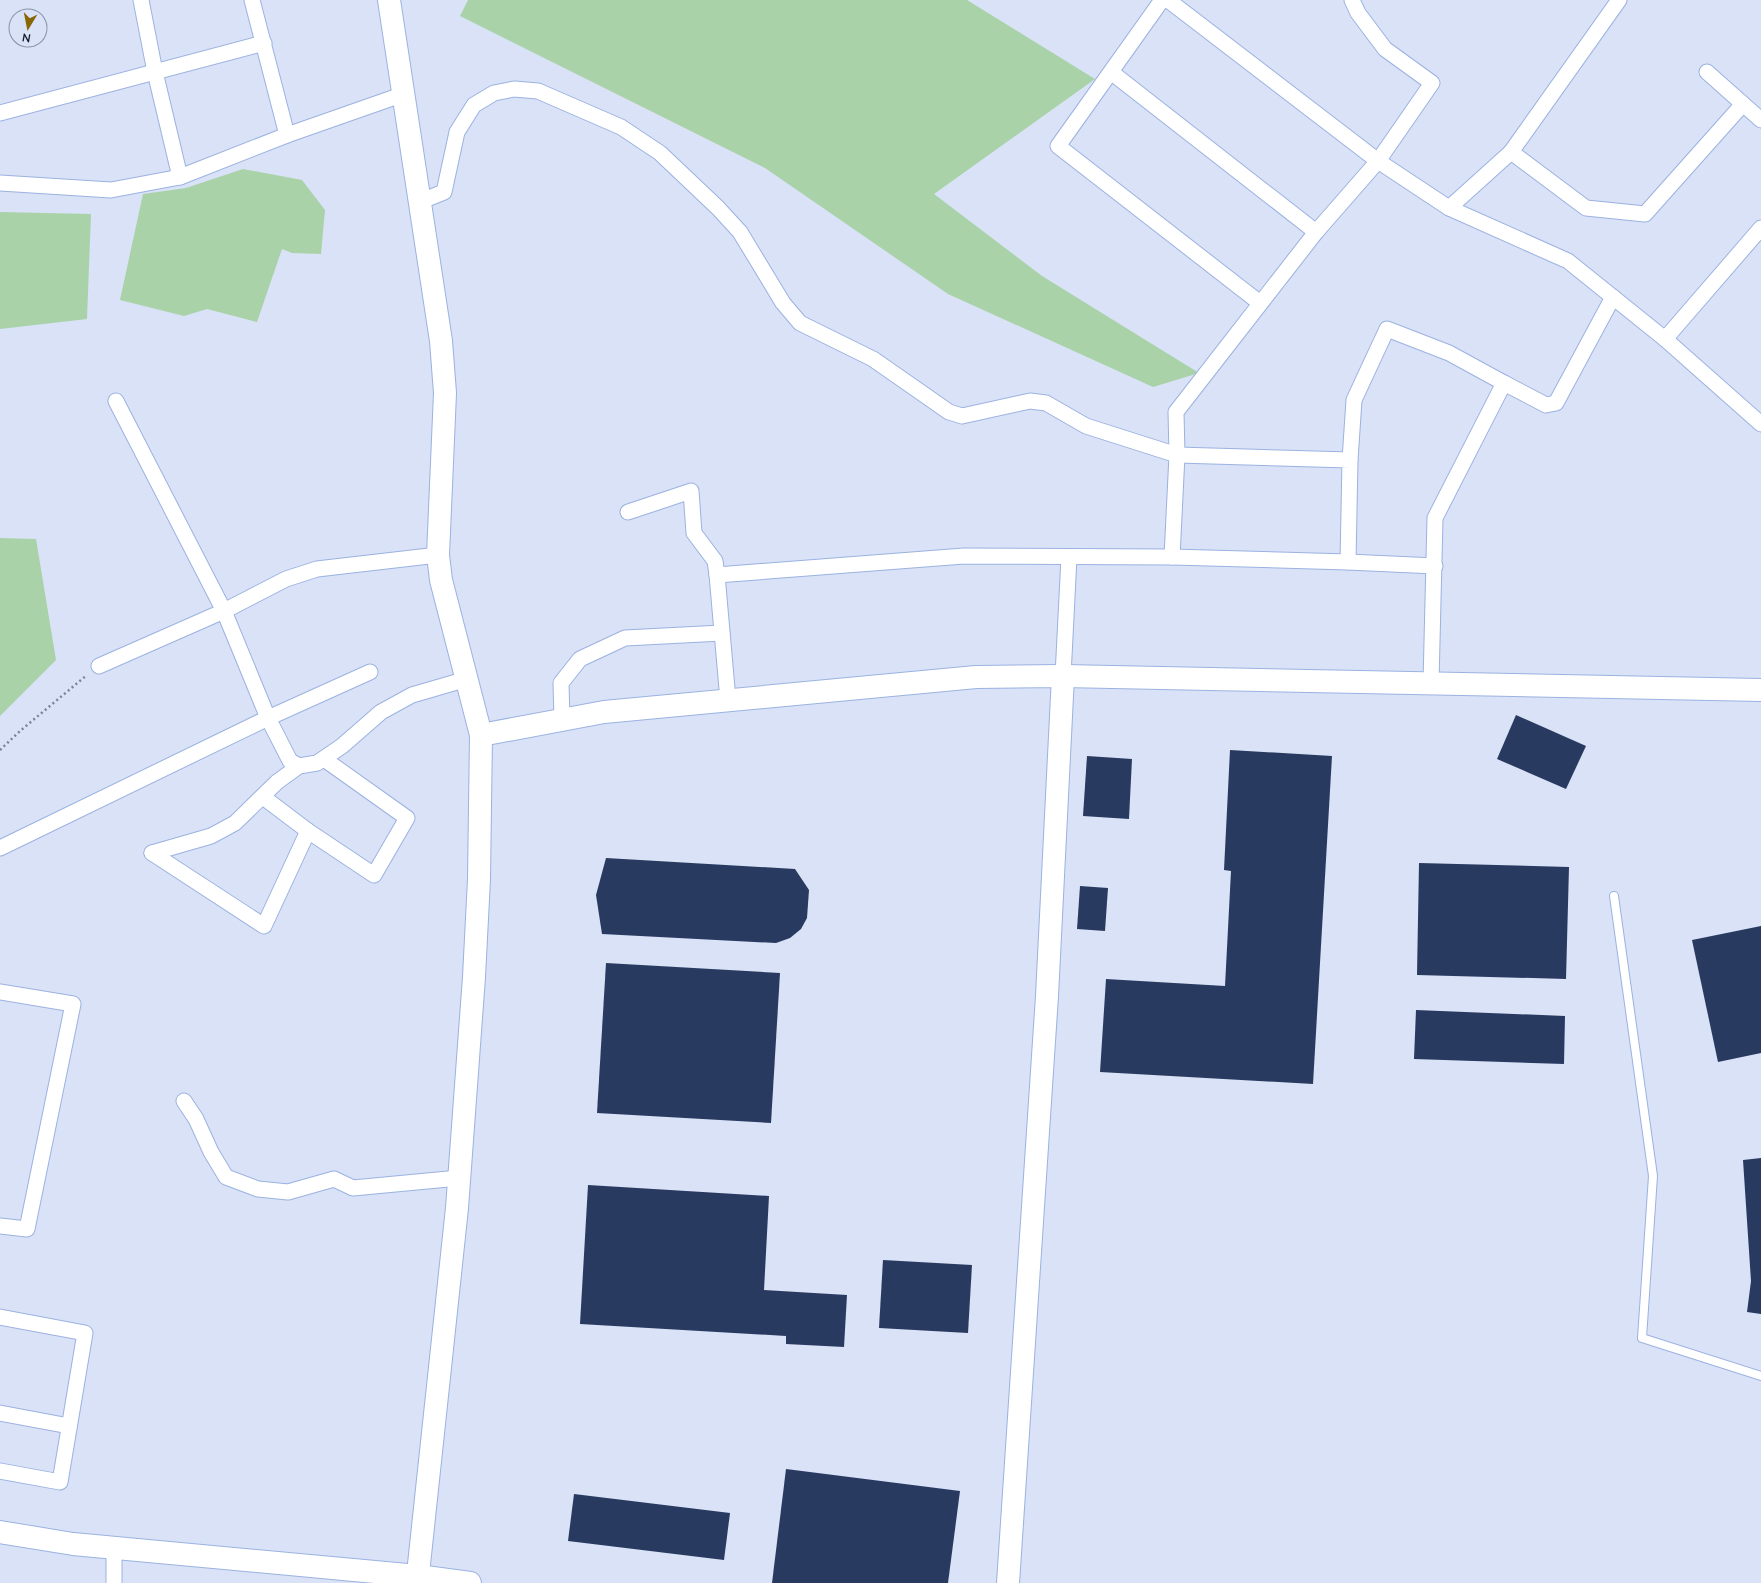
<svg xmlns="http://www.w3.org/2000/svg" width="1761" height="1583" viewBox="0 0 1761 1583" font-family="Lato,sans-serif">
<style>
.green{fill:#a9d2a9}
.building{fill:#293a61}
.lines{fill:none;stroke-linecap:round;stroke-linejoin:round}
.lane-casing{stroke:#9bb2e1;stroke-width:10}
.street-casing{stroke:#9bb2e1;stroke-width:17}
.secondary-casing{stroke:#9bb2e1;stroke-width:24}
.path{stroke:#7b8496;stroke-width:2.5;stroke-dasharray:2 3;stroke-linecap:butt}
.lane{stroke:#fff;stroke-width:8}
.street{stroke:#fff;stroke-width:15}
.secondary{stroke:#fff;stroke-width:22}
</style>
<rect width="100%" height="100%" fill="#d9e2f6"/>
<g class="green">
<path d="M 468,0 L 967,0 L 1095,79 L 934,194 L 1042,276 L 1199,373 L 1153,387 L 948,294 L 765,168 L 460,16 Z"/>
<path d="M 243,169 L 302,180 L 325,210 L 321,254 L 292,253 L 282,249 L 257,322 L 207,309 L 184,316 L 120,300 L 143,194 L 186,188 Z"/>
<path d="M 0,212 L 91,214 L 87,319 L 0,329 Z"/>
<path d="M 0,538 L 36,539 L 56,660 L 0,716 Z"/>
</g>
<g class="building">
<path d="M 1516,715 L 1586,746 L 1566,789 L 1497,759 Z"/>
<path d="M 1230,750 L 1332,756 L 1313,1084 L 1100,1072 L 1106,979 L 1225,986 L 1231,871 L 1224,870 Z"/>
<path d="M 1087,756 L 1132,759 L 1129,819 L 1083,816 Z"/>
<path d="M 606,858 L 795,869 L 809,890 L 807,918 L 801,929 L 790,938 L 776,943 L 602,934 L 596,895 Z"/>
<path d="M 1419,863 L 1569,867 L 1566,979 L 1417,975 Z"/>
<path d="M 1080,886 L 1108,888 L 1105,931 L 1077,929 Z"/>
<path d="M 1761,926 L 1761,1053 L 1718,1062 L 1692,940 Z"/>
<path d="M 606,963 L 780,973 L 771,1123 L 597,1113 Z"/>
<path d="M 1416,1010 L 1565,1016 L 1564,1064 L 1414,1059 Z"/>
<path d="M 1761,1158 L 1761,1314 L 1747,1312 L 1751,1281 L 1743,1160 Z"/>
<path d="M 588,1185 L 769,1196 L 764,1290 L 847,1295 L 844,1347 L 786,1344 L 786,1336 L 580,1324 Z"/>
<path d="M 883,1260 L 972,1265 L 968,1333 L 879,1328 Z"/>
<path d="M 786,1469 L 960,1491 L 948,1583 L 772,1583 Z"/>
<path d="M 574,1494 L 730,1513 L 724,1560 L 568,1541 Z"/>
</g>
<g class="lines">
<defs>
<path id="lane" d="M 1614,896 L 1653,1176 L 1642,1338 L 1761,1376"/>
<g id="street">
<path d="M 141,0 L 155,72 L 180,177"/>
<path d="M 252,0 L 287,135"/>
<path d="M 1162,0 L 1058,146 L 1260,303"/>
<path d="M 1168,0 L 1378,161 L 1449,208 L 1568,261 L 1665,339 L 1761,424"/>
<path d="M 1111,72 L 1316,232"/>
<path d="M 1707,72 L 1761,120"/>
<path d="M 0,113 L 264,43"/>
<path d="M 1511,152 L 1586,208 L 1645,214 L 1743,104"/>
<path d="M 0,183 L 111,190 L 180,177 L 287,135 L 404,94"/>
<path d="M 419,202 L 444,192 L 457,132 L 474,105 L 494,93 L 514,89 L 538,91 L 621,127 L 660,153 L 718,208 L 740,232 L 783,303 L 800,323 L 873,359 L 949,412 L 962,416 L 1030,401 L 1046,403 L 1086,426 L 1177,455 L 1350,460 L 1348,562"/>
<path d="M 1449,208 L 1511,152 L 1619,0"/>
<path d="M 1665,339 L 1761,228"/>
<path d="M 116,401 L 224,611 L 268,718 L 290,761 L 299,766 L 317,763 L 342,746 L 381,712 L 412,695 L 467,679"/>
<path d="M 1350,460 L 1354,400 L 1387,329 L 1449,353 L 1504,383"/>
<path d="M 628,512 L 691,491 L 694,533 L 715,561 L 717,575"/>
<path d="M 1172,557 L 1177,455 L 1176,412 L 1316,232 L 1378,161 L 1432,83 L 1385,49 L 1358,13 L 1352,0"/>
<path d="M 99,666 L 224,611 L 286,579 L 317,569 L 438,555"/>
<path d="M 1063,676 L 1069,557"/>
<path d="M 1431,683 L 1435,518 L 1504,383 L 1546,405 L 1556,403 L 1613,297"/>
<path d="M 728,700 L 717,575 L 964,556 L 1172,557 L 1348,562 L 1435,566"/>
<path d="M 562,720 L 561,683 L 580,659 L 625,638 L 722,633"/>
<path d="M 263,797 L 308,831 L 374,875 L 407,818 L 324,759"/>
<path d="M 0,848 L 268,718 L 370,672"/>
<path d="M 152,853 L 264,926 L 308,831"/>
<path d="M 152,853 L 211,836 L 235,823 L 277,782 L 299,766"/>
<path d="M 0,992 L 73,1004 L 27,1229 L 0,1226"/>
<path d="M 184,1101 L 196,1119 L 211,1152 L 226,1177 L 258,1189 L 288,1192 L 334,1179 L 353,1188 L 459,1178"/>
<path d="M 0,1317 L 85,1333 L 60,1482 L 0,1471"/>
<path d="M 0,1413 L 69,1426"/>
<path d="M 114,1583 L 114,1548"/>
</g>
<g id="secondary">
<path d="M 389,0 L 441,341 L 445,393 L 438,555 L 441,580 L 481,735 L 479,879 L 474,977 L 457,1208 L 417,1583"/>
<path d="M 481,735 L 604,712 L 976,677 L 1063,676 L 1761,690"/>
<path d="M 0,1532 L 73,1544 L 418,1576 L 470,1583"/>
<path d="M 1008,1583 L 1047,996 L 1063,676"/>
</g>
</defs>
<use href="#lane" class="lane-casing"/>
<use href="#street" class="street-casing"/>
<use href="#secondary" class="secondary-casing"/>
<path class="path" d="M 0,750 L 20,731 L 87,675"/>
<use href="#lane" class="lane"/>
<use href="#street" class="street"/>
<use href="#secondary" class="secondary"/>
</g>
<g transform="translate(28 28) rotate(190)"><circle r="19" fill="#d9e2f6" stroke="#8992a5"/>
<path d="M0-3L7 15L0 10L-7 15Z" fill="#8a6706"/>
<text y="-6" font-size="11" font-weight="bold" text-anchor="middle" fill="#121a2b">N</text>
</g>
</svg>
